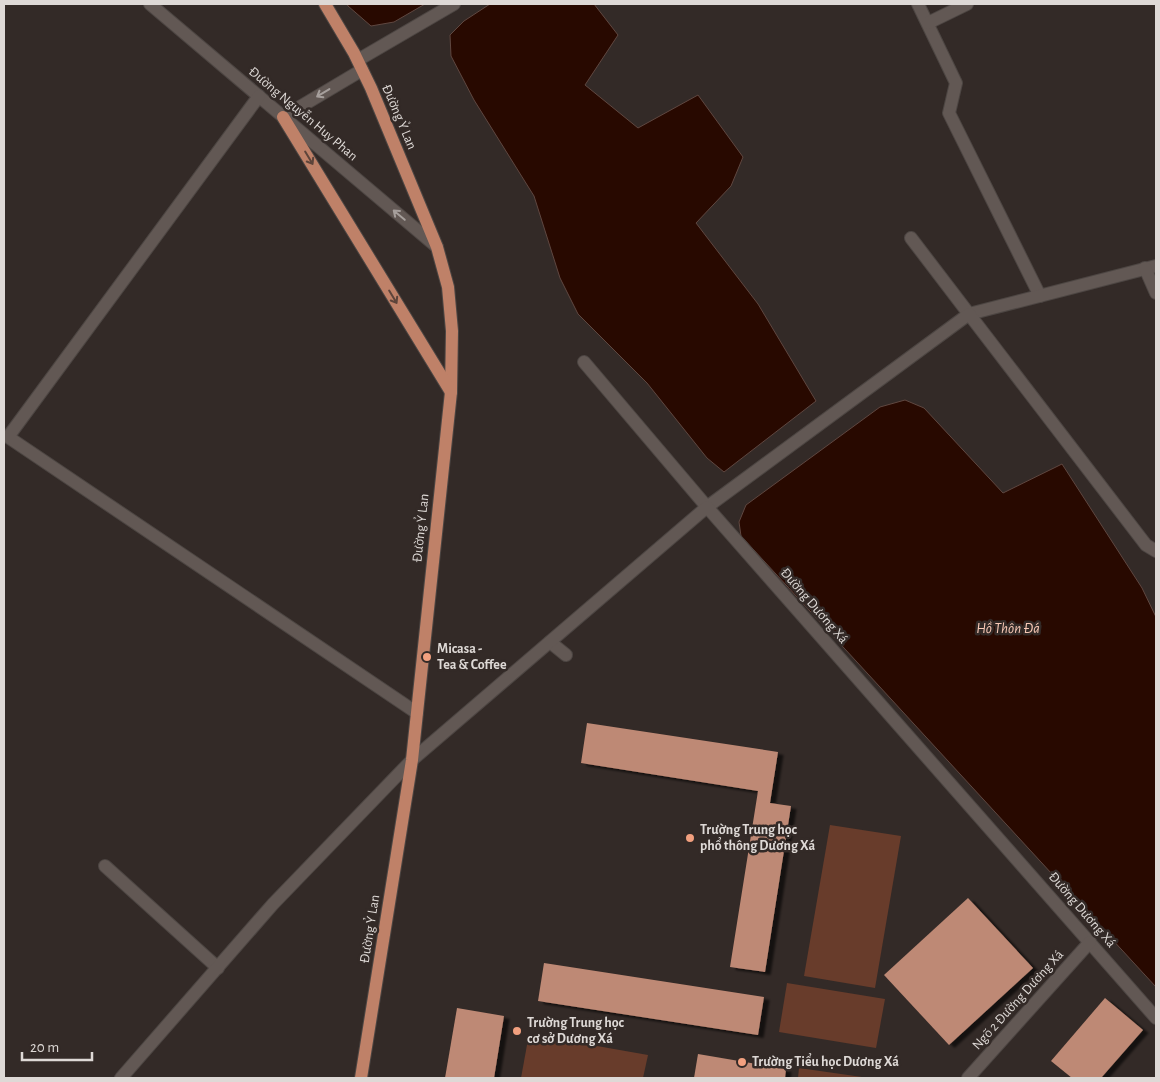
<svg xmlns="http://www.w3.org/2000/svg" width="1160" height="1082" viewBox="0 0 1160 1082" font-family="'Alegreya Sans',sans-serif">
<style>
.green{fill:#683c2b}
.water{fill:#280900;stroke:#5f4740}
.building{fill:#be8975;filter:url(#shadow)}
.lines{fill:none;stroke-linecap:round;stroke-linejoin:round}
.minor-casing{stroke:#4d4643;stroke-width:14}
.major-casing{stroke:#4d4643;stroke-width:14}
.minor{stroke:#625854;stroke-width:12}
.major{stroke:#bf8168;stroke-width:12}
.oneway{stroke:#a69f9c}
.oneway2{stroke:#5d443a}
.poi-dot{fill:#f2a07f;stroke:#332a27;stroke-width:2}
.labels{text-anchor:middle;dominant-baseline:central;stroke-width:5;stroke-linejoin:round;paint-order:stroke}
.street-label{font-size:14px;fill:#ded9d6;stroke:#332a27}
.poi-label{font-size:14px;font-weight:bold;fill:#ded9d6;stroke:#332a27;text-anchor:start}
.water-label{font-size:15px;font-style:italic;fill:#f9c9b6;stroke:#332a27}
</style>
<defs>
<filter id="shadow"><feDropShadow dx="5.5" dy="3" stdDeviation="1" flood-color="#0009"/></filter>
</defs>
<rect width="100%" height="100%" fill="#332a27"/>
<g class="green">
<path d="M 830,825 L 901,836 L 875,988 L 804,976 Z"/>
<path d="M 787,983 L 885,999 L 876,1048 L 779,1032 Z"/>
<path d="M 529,1034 L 648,1055 L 643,1078 L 521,1078 Z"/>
<path d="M 799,1068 L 869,1078 L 798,1078 Z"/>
</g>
<g class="water">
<path d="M 347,4 L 425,4 L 394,22 L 371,26 L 348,6 Z"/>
<path d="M 490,4 L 594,4 L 618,35 L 585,85 L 638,128 L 698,95 L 743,157 L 731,186 L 696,223 L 758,304 L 816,401 L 724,472 L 707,458 L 647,383 L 578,314 L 560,278 L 534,196 L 474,100 L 451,56 L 450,35 L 464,21 Z"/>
<path d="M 905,400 L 924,408 L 1003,493 L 1062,464 L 1142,588 L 1156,617 L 1156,987 L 741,536 L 739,522 L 746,505 L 880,407 Z"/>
</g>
<g class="building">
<path d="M 587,723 L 778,752 L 770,803 L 791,806 L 765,972 L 730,967 L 758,791 L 581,763 Z"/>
<path d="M 968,898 L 1033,968 L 949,1045 L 884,975 Z"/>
<path d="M 544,963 L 764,997 L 758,1035 L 538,1001 Z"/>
<path d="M 1105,998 L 1143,1030 L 1101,1078 L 1072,1078 L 1051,1061 Z"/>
<path d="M 457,1008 L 504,1016 L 494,1078 L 445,1078 Z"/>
<path d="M 698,1054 L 786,1069 L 785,1078 L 694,1078 Z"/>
</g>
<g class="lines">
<defs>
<g id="minor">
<path d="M 150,4 L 437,247"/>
<path d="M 918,4 L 956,83 L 949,113 L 1040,296"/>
<path d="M 928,23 L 967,4"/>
<path d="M 358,60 L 454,4"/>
<path d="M 259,96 L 8,437 L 417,713"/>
<path d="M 283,117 L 362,70"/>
<path d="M 911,238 L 969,314 L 1156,266"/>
<path d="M 1145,268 L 1156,293"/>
<path d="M 584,362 L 707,507 L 969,314 L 1146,545 L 1156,551"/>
<path d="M 550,642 L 566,655"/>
<path d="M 105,866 L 218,968"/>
<path d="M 121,1078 L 273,904 L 412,760 L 707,507 L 1156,1018"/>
<path d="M 968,1078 L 1090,942"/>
</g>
<g id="major">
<path d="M 325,4 L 354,53 L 371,88 L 437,247 L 448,287 L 452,331 L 451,392 L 412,760 L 361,1078"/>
<path d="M 283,117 L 451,392"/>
</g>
</defs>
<use href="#minor" class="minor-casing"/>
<use href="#major" class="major-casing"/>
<use href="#minor" class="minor"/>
<use href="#major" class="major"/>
</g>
<defs><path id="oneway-shaft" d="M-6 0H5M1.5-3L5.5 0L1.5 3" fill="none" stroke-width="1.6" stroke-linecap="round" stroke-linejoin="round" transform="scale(1.25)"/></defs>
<g class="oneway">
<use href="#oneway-shaft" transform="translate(323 93) rotate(149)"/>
<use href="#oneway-shaft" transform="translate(399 215) rotate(-140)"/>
</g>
<g class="oneway2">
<use href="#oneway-shaft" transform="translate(309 158) rotate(59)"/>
<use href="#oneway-shaft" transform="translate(393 297) rotate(59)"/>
</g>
<g class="poi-dot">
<circle cx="427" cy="657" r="5"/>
<circle cx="690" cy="838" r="5"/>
<circle cx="517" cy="1031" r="5"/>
<circle cx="742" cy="1062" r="5"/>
</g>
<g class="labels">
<g class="street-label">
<text transform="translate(303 114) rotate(40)">Đường Nguyễn Huy Phan</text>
<text transform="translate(399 117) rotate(67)">Đường Ỷ Lan</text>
<text transform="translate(421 528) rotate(-84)">Đường Ỷ Lan</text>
<text transform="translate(814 606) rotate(49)">Đường Dương Xá</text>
<text transform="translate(1082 910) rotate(49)">Đường Dương Xá</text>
<text transform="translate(370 929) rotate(-81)">Đường Ỷ Lan</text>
<text transform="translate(1018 1000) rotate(-48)">Ngõ 2 Đường Dương Xá</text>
</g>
<g class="poi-label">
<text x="437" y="649">Micasa -<tspan x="437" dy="16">Tea &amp; Coffee</tspan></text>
<text x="700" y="830">Trường Trung học<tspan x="700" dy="16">phổ thông Dương Xá</tspan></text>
<text x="527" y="1023">Trường Trung học<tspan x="527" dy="16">cơ sở Dương Xá</tspan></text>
<text x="752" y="1062">Trường Tiểu học Dương Xá</text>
</g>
<g class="water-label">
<text x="1008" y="628">Hồ Thôn Đá</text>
</g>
</g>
<rect width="1160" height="1082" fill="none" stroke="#ded9d6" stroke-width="10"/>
<path d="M22 1052v8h70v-8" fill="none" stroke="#ded9d6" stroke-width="2.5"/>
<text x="30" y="1052" font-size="15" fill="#ded9d6" stroke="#332a27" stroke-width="4" paint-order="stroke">20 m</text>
</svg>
